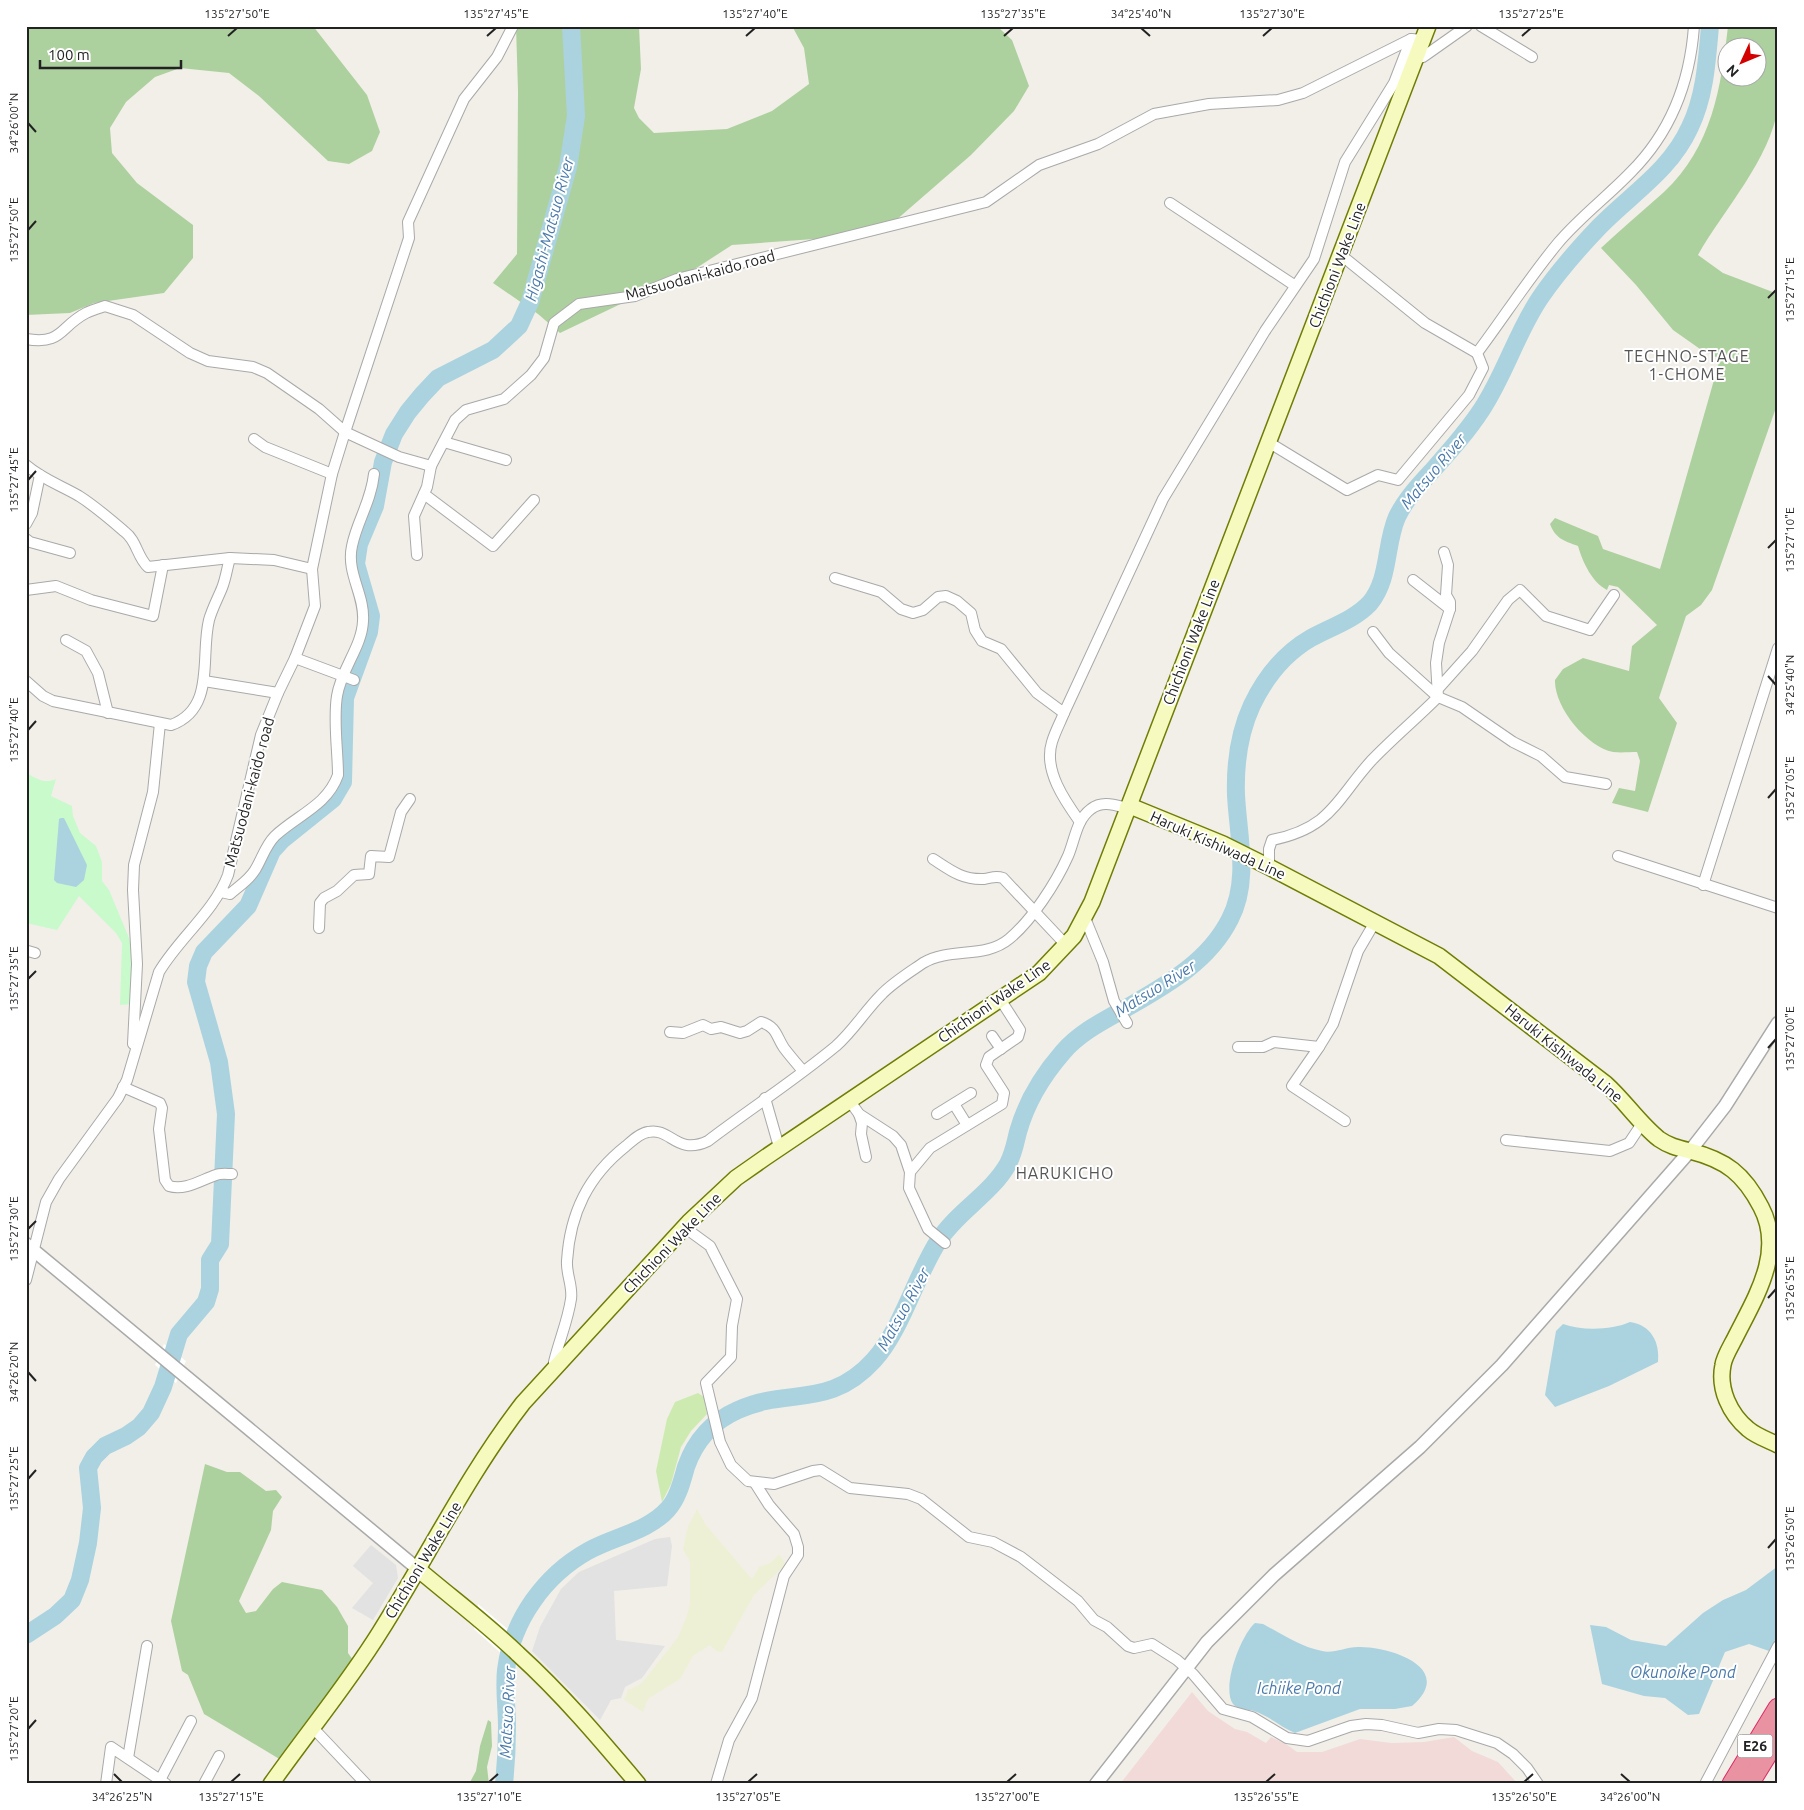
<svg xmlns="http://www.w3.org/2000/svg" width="1804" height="1810" viewBox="0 0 1804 1810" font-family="Ubuntu,sans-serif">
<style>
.commercial{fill:#f2dad9}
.farmland{fill:#eef0d5}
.grass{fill:#cdebb0}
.forest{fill:#add19e;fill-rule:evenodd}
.park{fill:#c8facc}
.parking{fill:#e2e2e2}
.water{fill:#aad3df}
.pier{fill:#fff}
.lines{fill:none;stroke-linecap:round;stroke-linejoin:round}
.river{stroke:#aad3df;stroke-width:18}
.minor-casing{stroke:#a9a9a9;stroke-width:12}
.tertiary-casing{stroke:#a9a9a9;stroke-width:15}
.secondary-casing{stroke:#707d05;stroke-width:18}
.motorway-casing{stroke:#dc2a67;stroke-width:21}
.minor{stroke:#fff;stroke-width:10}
.tertiary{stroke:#fff;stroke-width:12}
.secondary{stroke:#f7fabf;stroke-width:15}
.motorway{stroke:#e892a2;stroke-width:19}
.ticks{fill:none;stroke:#222;stroke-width:2}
.labels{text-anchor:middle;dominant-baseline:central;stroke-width:4;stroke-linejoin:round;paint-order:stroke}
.shield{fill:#fff;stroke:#646464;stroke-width:1}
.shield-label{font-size:14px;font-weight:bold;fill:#222}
.street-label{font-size:15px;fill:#222;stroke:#fff}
.water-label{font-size:16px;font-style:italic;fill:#4a7aab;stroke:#fff}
.neighbourhood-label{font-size:16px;letter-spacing:1px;fill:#555;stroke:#fff}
.neatline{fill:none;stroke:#222;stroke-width:2}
.ticks-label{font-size:12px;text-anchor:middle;fill:#222}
</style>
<rect width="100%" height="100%" fill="#f2efe9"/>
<path class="commercial" d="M 1192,1692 L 1208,1711 L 1235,1729 L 1247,1732 L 1266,1743 L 1271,1737 L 1286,1744 L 1297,1752 L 1322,1752 L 1360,1739 L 1392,1743 L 1424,1742 L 1454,1737 L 1472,1751 L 1498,1762 L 1518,1784 L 1120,1784 Z"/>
<path class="farmland" d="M 697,1509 L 706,1525 L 752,1579 L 759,1567 L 770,1563 L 779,1554 L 786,1564 L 754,1595 L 722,1652 L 716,1651 L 710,1645 L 693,1656 L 680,1679 L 648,1699 L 643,1712 L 624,1700 L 628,1690 L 639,1685 L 646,1678 L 678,1637 L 686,1618 L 690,1604 L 690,1562 L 683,1549 L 688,1526 Z"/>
<path class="grass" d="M 698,1393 L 704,1397 L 707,1414 L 691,1431 L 681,1447 L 671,1484 L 662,1502 L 656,1471 L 667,1419 L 675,1402 Z"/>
<g class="forest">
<path d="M 26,26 L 313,26 L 367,95 L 380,132 L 372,151 L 349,164 L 328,161 L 259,96 L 229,73 L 180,68 L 155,77 L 126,102 L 110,128 L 112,153 L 137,183 L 193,225 L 193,258 L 164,293 L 94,303 L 70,313 L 26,315 Z"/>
<path d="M 516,26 L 639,26 L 641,69 L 634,108 L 639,118 L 654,133 L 727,129 L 772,111 L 809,84 L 804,48 L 792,26 L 997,26 L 1012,40 L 1029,86 L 1014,111 L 971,155 L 895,221 L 828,238 L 732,245 L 698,267 L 560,333 L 538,314 L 493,283 L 517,254 L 518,91 Z"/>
<path d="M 1728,26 L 1778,26 C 1778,52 1781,81 1778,107 C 1770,160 1724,209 1698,255 L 1723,273 L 1778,294 L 1778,402 L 1712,590 L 1701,605 L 1686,616 L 1659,698 L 1677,723 L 1648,812 L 1612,803 L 1619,788 L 1635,791 L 1640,761 L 1637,752 C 1630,752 1621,753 1613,752 C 1587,747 1554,707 1555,680 L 1563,669 L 1583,658 L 1629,671 L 1632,646 L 1657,625 L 1618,587 L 1609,585 L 1607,590 C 1592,582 1583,563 1578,546 C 1564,541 1555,538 1550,524 L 1555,518 L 1598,536 L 1603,549 L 1660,569 L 1720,359 L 1700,349 L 1673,330 L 1636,285 L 1601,248 C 1621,229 1643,211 1664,192 C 1712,147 1721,88 1728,26 ZM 1726,48 L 1756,48 L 1756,78 L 1726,78 Z"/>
<path d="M 205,1464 L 227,1472 L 240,1472 L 266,1491 L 276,1490 L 282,1497 L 273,1511 L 271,1530 L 239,1601 L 246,1613 L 256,1611 L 273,1589 L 282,1582 L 322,1590 L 337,1607 L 348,1626 L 348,1653 L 353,1660 L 281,1760 L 204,1714 L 188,1675 L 182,1671 L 171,1621 Z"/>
<path d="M 488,1720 L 491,1722 L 492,1746 L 487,1767 L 489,1784 L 469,1784 L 476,1771 L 480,1746 Z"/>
</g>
<path class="park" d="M 26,769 L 28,774 C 37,779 45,784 56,779 L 51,796 L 72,806 L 73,816 L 80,833 L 96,846 L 102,862 L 102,881 L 109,890 L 129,938 L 133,955 L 132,1004 L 120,1005 L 122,943 L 116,933 L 79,896 L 57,930 L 26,923 Z"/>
<g class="parking">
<path d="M 670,1537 L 672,1546 L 667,1586 L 614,1591 L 616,1640 L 665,1646 L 642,1678 L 625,1687 L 621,1698 L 611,1700 L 600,1720 L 532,1651 L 540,1627 L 561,1589 L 579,1572 L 655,1539 Z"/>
<path d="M 371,1545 L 396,1565 L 398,1578 L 373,1620 L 352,1608 L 373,1583 L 353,1566 Z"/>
</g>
<g class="water">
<path d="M 61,818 L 64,818 L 87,865 L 84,880 L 76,887 L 57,883 L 54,880 L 59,819 Z"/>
<path d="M 1630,1322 C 1651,1325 1660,1342 1658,1362 L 1609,1386 L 1555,1407 L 1545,1395 L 1556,1331 L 1563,1324 C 1582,1331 1612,1330 1630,1322 Z"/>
<path d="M 1778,1566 L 1778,1635 L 1769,1651 L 1749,1644 L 1725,1652 L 1699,1714 L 1688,1715 L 1665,1698 L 1644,1696 L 1602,1684 L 1590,1625 L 1606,1627 L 1631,1640 L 1666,1646 L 1703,1613 L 1723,1600 L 1746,1590 Z"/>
<path d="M 1255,1623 L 1263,1624 C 1282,1634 1301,1647 1322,1651 C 1334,1654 1347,1646 1360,1647 C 1391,1647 1456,1668 1412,1706 L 1395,1709 L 1360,1709 L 1295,1733 C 1281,1727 1269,1716 1254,1711 C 1247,1709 1238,1710 1233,1704 C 1221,1687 1241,1635 1255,1623 Z"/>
</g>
<g class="pier">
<path d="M 164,1344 L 186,1361 L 176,1383 L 155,1365 Z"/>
<path d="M 478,1604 L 522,1641 L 516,1667 L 474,1629 Z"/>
</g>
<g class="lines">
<g class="river">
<path d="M 26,1635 L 55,1616 L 72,1600 L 80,1580 L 88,1543 L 92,1508 L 88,1468 L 94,1457 L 105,1446 L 126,1436 L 139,1427 L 151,1413 L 163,1387 L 179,1334 L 206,1302 L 210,1289 L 210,1260 L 220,1244 L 226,1114 L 219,1062 L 196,982 L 198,966 L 204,952 L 248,906 L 272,851 L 282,840 L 333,799 L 343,782 L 345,698 L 369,632 L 371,616 L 356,564 L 359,544 L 375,506 L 383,462 L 394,434 L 408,412 L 422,395 L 438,378 L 493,350 L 519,326 L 530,302 L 568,167 L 576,116 L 571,26"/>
<path d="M 504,1784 C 506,1765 507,1746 507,1727 C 507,1708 504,1688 506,1670 C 512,1620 545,1575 588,1551 C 613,1537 649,1531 668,1509 C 678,1498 682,1481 686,1467 C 695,1441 713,1421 738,1410 C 788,1387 829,1410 874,1360 C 901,1331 916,1275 939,1240 C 958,1211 991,1194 1008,1164 C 1014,1152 1015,1144 1018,1132 C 1026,1103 1043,1075 1063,1052 C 1080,1032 1105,1020 1128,1007 C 1168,984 1209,961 1230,919 C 1250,881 1238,835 1236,795 C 1235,764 1239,733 1252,705 C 1265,678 1285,653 1311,638 C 1331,627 1354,620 1370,603 C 1390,579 1385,544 1397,517 C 1405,500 1419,485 1432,471 C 1450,451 1467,432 1482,409 C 1505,374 1517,332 1540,298 C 1557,273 1578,249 1599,227 C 1631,194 1670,171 1690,127 C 1705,96 1707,60 1710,26"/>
</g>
<defs>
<g id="minor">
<path d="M 1481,26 L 1532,57"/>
<path d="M 1416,58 L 1423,57 L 1467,26"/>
<path d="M 1170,203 L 1294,285"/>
<path d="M 1341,255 L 1425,323 L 1477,353"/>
<path d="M 26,339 C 63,345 59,327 86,313 C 92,310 99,308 105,306 L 133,315 L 190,353 L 208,361 L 253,367 L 267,373 L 319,409 L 345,432 L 409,238 L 408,222 L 464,99 L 497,57 L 513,26"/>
<path d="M 254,439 L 265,447 L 332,474"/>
<path d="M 444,442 L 506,460"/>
<path d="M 1268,442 L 1347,490 L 1378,475 L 1398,480 L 1469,395 L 1483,368 L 1477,353 C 1504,317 1529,278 1558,243 C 1580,217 1607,197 1631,172 C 1671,132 1690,82 1694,26"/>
<path d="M 26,465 C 42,479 62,486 79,496 C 95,506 111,520 125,532 C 137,541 137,557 148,567 L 230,558"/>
<path d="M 424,494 L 493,546 L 534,500"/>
<path d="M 26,524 L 32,513 L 40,475"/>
<path d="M 26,539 L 30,542 L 70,553"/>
<path d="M 417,555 L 414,516 L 427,487 L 431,466"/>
<path d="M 835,578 L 881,592 L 901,609 L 913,613 L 923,610 L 938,597 L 946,596 L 957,601 L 971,613 L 975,630 L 982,641 L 1001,649 L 1037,693 L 1064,713"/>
<path d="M 1413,580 L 1450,609"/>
<path d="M 26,590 L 56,586 L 91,600 L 153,616 L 163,565"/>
<path d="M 1373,632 L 1389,653 L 1438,697 L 1462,707 L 1513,742 L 1541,756 L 1565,777 L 1606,784"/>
<path d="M 66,640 L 86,651 L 98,673 L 108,713"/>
<path d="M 295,658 L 354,680"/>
<path d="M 26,681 L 43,696 L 53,701 L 171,725 C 216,709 200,656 209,620 C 212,609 218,598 222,588 C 226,578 227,568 230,558 L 274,560 L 312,569"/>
<path d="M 204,681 L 278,693"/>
<path d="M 1437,690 L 1472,651 L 1508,600 L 1520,590 L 1546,616 L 1590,630 L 1614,595"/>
<path d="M 1080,822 C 1065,801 1043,770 1052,742 C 1055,732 1060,723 1064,713 L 1163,499 L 1265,331 L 1314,259 L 1345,162 L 1394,83 L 1411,39"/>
<path d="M 1618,856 L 1778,908"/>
<path d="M 933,859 C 950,870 962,880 984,879 C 992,878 995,875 1003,878 L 1067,946"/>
<path d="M 1269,867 L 1269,849 L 1272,840 C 1331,828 1336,800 1371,761 C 1392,739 1416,719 1438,697 L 1436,663 L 1439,643 L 1450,609 L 1450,602 L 1446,595 L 1448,565 L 1444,552"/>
<path d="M 1703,885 L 1778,648"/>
<path d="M 221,892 L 230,894 C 239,886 249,880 255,870 C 262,859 265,846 275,836 C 297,815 327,806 338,775 C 338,751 333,720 337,696 C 341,669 362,647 363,621 C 365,595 346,573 352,546 C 357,521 371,502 374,474"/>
<path d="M 1085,918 L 1103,962 L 1114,1001 L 1127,1023"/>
<path d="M 319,928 L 320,903 L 324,898 L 337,891 L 354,875 L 369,874 L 371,856 L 389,857 L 401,812 L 410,799"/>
<path d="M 28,951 L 35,953"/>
<path d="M 670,1032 L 683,1033 L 703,1025 L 711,1029 L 721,1027 L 740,1033 L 747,1031 L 761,1022 C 777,1027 776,1036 784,1048 C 790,1056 797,1064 803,1071"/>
<path d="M 992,1036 L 1001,1049"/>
<path d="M 133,1044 L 137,964 L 133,890 L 134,865 L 153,792 L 160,723"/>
<path d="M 1238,1047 L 1263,1047 L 1274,1042 L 1319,1047 L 1333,1024 L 1358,951 L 1375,922"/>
<path d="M 1319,1047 L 1292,1086 L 1345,1121"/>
<path d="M 123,1087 L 160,1103 L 162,1108 L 159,1129 L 165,1180 L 169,1186 C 185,1191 201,1180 216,1175 C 220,1173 227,1174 232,1174"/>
<path d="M 765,1098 L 779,1147"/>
<path d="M 849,1100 L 859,1114 L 893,1136 L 901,1145 L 910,1172 L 909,1188 L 928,1229 L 945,1243"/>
<path d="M 954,1104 L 967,1125"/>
<path d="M 859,1114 L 862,1123 L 861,1134 L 866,1157"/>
<path d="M 937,1114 L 971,1093"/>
<path d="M 1506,1140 L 1610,1151 L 1629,1143 L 1643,1122"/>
<path d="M 910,1172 L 930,1148 L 1002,1104 L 1004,1093 L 986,1065 L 989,1057 L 1018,1037 L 1020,1030 L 1000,999"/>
<path d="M 684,1227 L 710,1246 L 737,1299 L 732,1326 L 731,1357 L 706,1383 L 720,1442 L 731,1465 L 748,1481 L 774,1484 L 813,1471 L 821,1470 L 850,1488 L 908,1494 L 921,1499 L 969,1537 L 993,1542 L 1021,1557 L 1078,1601 L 1094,1620 L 1107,1627 L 1128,1646 L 1134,1648 L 1152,1644 L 1177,1660 L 1193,1674 L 1223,1709 L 1252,1717 L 1287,1738 L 1308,1741 L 1351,1726 L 1366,1724 L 1382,1725 L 1418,1733 L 1439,1729 L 1456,1730 L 1497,1743 L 1513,1754 L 1527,1768 L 1538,1784"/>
<path d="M 26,1280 L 46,1202 L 59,1179 L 118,1098 L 127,1080 L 159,972 C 179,938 214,912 228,875 L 261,735 L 278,693 L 295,658 L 315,606 L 312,569 L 332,474 L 345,432 L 399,457 L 431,466 L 455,420 L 466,410 L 504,399 L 531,375 L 544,358 L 554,323 L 579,304 L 635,296 L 677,279 L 986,202 L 1039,165 L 1098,144 L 1154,114 L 1209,104 L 1278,100 L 1303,93 L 1411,39 L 1423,40"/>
<path d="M 556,1367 L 554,1362 C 559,1341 568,1320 571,1299 C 573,1286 566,1274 567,1261 C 570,1213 588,1176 626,1146 C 632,1141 640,1133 648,1132 C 671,1127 676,1156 708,1141 C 750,1109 795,1080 836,1046 C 853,1031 865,1011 881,995 C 892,983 910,972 923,963 C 950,947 985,959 1009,939 C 1032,920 1056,883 1068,856 C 1075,840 1076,820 1091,809 C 1102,800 1115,805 1127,808"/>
<path d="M 314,1729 L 366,1784"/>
<path d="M 128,1758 L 147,1646"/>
<path d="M 160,1780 L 191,1721"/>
<path d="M 106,1784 L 111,1747 L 166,1784"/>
<path d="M 204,1784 L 219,1756"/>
<path d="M 716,1784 L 729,1740 L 752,1698 L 784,1576 L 798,1555 L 798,1547 L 794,1534 L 769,1505 L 755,1483"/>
<path d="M 1705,1784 L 1778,1646"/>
</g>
<g id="tertiary">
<path d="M 26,1244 L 419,1570"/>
<path d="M 1096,1784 L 1207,1642 L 1274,1575 L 1420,1447 L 1502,1365 L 1690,1151 L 1725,1106 L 1778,1023"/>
</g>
<g id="secondary">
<path d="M 1127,808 L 1135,808 L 1223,844 L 1269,867 L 1439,956 L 1606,1084 C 1625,1101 1639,1123 1659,1139 C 1669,1146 1678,1148 1690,1151 C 1726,1160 1744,1174 1761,1207 C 1785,1252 1755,1298 1735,1338 C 1731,1346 1724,1357 1723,1365 C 1718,1389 1730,1414 1748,1429 C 1756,1436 1768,1440 1778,1445"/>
<path d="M 419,1570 C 452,1598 487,1624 518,1654 C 562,1694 600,1739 638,1784"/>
<path d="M 271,1784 C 307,1733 347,1685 380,1632 C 428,1556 468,1474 523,1403 L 689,1222 L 736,1178 L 766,1157 L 1039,973 L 1074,936 L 1092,902 L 1428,26"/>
</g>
<g id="motorway">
<path d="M 1732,1784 L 1778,1708"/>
<path d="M 1749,1784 L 1778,1737"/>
</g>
</defs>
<use href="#minor" class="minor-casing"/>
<use href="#tertiary" class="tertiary-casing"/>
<use href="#secondary" class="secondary-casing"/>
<use href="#motorway" class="motorway-casing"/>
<use href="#minor" class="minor"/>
<use href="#tertiary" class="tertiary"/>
<use href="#secondary" class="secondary"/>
<use href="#motorway" class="motorway"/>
</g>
<path class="ticks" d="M 1141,28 L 1150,36M 228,36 L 237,28M 487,36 L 496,28M 746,36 L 755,28M 1004,36 L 1013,28M 1263,36 L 1272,28M 1522,36 L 1531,28M 28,123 L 36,132M 28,230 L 36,221M 1768,298 L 1776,290M 28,480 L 36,471M 1768,548 L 1776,540M 1768,676 L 1776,685M 28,730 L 36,721M 1768,798 L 1776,789M 28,979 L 36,971M 1768,1048 L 1776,1039M 28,1229 L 36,1221M 1768,1298 L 1776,1289M 28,1372 L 36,1381M 28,1479 L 36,1470M 1768,1548 L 1776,1539M 28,1729 L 36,1720M 114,1774 L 122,1782M 1621,1774 L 1630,1782M 231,1782 L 240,1774M 489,1782 L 498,1774M 748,1782 L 757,1774M 1007,1782 L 1016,1774M 1266,1782 L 1275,1774M 1524,1782 L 1533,1774"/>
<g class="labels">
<rect class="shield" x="1737.5" y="1734.5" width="35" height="23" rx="4"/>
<g class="shield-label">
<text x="1755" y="1746">E26</text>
</g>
<g class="street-label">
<text transform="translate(1337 265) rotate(-69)">Chichioni Wake Line</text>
<text transform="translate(700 275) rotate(-15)">Matsuodani-kaido road</text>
<text transform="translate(1191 642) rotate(-69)">Chichioni Wake Line</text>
<text transform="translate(249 792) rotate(-75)">Matsuodani-kaido road</text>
<text transform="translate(1218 845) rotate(24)">Haruki Kishiwada Line</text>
<text transform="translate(994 1001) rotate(-35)">Chichioni Wake Line</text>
<text transform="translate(1564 1053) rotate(39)">Haruki Kishiwada Line</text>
<text transform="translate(672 1243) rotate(-46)">Chichioni Wake Line</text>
<text transform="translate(423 1560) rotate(-59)">Chichioni Wake Line</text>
</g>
<g class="water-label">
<text transform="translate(549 229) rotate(-75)">Higashi-Matsuo River</text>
<text transform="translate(1433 471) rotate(-50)">Matsuo River</text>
<text transform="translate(1155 988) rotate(-32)">Matsuo River</text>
<text transform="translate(903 1309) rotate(-61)">Matsuo River</text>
<text x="1683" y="1672">Okunoike Pond</text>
<text x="1299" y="1688">Ichiike Pond</text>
<text transform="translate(507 1712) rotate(-87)">Matsuo River</text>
</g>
<g class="neighbourhood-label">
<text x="1687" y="356">TECHNO-STAGE<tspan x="1687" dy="18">1-CHOME</tspan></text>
<text x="1065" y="1173">HARUKICHO</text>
</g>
</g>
<rect width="1804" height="1810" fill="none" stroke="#ffffff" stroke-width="55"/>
<g transform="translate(1742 62) rotate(226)"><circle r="24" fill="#ffffff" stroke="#a7a7a7"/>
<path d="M0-4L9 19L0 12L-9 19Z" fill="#d40000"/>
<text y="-8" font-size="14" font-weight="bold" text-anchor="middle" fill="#222222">N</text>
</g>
<path d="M40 60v8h141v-8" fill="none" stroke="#222222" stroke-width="2.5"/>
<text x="48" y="60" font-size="15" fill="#222222" stroke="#ffffff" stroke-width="4" paint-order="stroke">100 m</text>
<rect x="28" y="28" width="1748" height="1754" class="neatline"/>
<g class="ticks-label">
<text x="237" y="18">135°27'50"E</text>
<text x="496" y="18">135°27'45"E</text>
<text x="755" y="18">135°27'40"E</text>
<text x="1013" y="18">135°27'35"E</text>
<text x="1141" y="18">34°25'40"N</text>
<text x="1272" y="18">135°27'30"E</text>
<text x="1531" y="18">135°27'25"E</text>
<text transform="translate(14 123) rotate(-90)" y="4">34°26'00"N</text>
<text transform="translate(14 230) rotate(-90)" y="4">135°27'50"E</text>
<text transform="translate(1790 290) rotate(-90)" y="4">135°27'15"E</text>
<text transform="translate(14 480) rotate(-90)" y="4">135°27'45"E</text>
<text transform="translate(1790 540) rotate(-90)" y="4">135°27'10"E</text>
<text transform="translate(1790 685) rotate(-90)" y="4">34°25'40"N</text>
<text transform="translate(14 730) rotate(-90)" y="4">135°27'40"E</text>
<text transform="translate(1790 789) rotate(-90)" y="4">135°27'05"E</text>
<text transform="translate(14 979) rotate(-90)" y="4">135°27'35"E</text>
<text transform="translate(1790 1039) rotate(-90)" y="4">135°27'00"E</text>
<text transform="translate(14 1229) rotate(-90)" y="4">135°27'30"E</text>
<text transform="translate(1790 1289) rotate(-90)" y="4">135°26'55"E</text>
<text transform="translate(14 1372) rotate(-90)" y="4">34°26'20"N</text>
<text transform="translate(14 1479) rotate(-90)" y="4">135°27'25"E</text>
<text transform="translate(1790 1539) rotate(-90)" y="4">135°26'50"E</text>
<text transform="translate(14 1729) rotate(-90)" y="4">135°27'20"E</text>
<text x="122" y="1801">34°26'25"N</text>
<text x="231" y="1801">135°27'15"E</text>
<text x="489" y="1801">135°27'10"E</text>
<text x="748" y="1801">135°27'05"E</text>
<text x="1007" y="1801">135°27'00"E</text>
<text x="1266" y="1801">135°26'55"E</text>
<text x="1524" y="1801">135°26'50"E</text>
<text x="1630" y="1801">34°26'00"N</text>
</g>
</svg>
